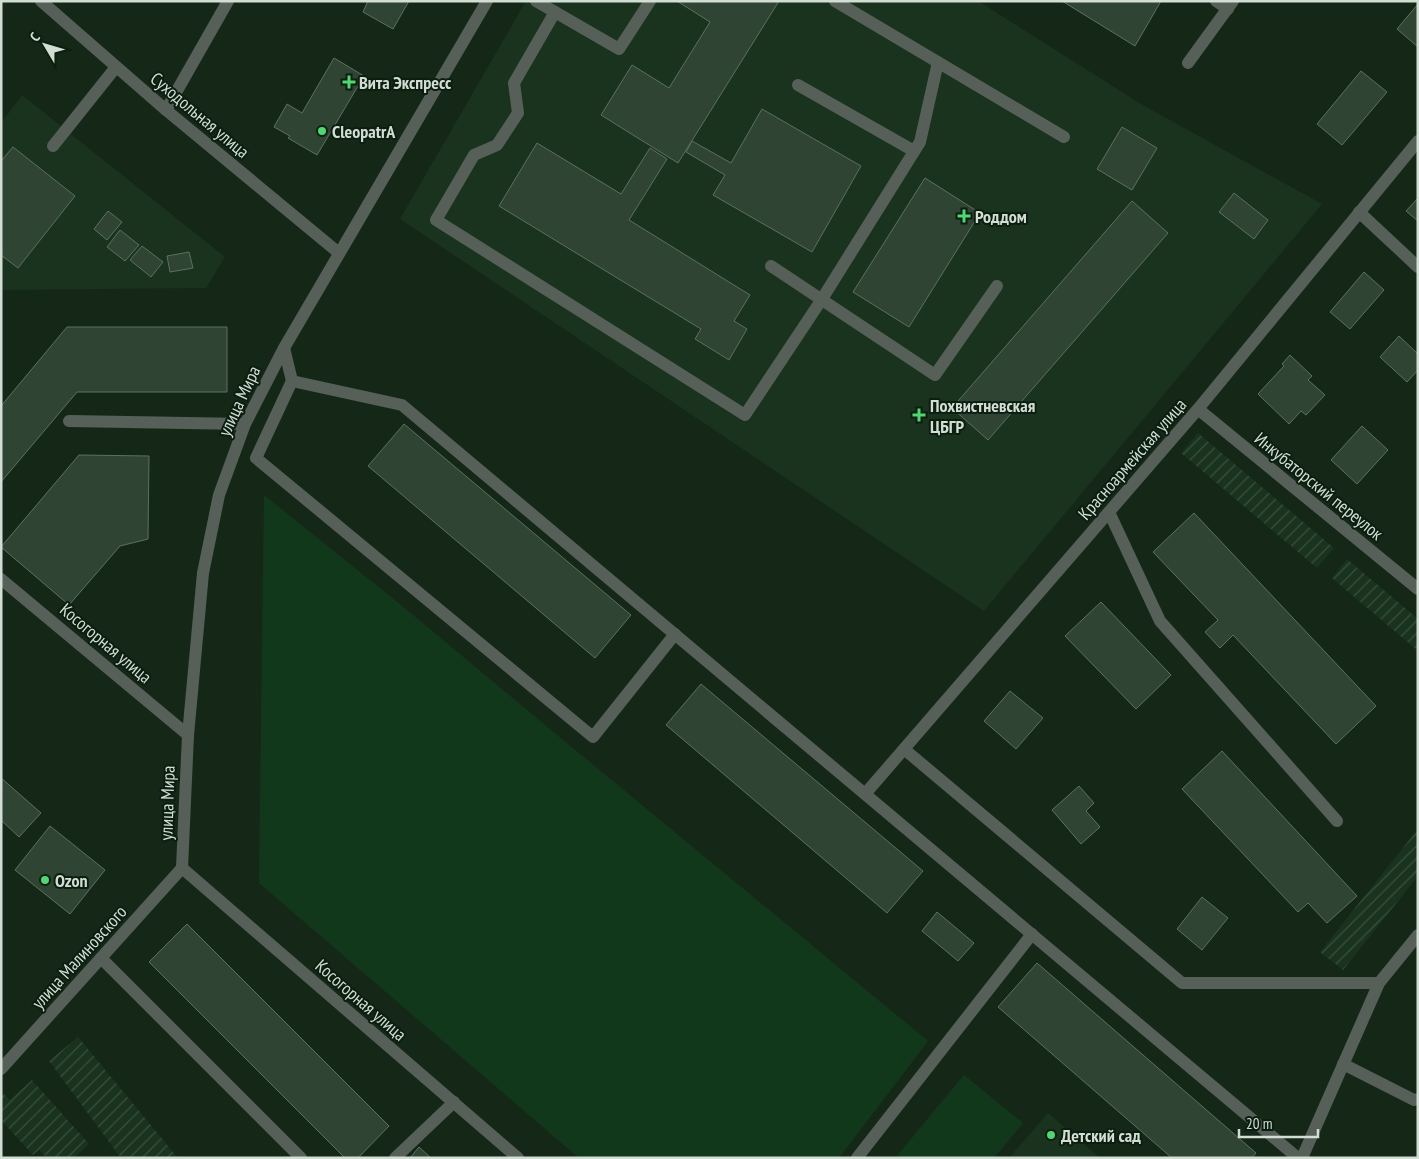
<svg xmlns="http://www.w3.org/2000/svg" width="1419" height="1159" viewBox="0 0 1419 1159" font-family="'PT Sans Narrow',sans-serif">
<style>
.built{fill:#19331e}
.industrial{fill:url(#industrial-furrows)}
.park{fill:#12381b}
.building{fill:#304433;stroke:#5c715f}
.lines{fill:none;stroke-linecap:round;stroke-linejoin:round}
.minor{stroke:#576058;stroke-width:12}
.poi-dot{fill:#51d674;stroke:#0c1e0f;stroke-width:2}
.labels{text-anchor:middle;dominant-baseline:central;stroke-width:4;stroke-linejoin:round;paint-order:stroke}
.poi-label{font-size:18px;font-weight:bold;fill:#d2ded4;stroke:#0c1e0f;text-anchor:start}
.street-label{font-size:18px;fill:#d2ded4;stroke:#0c1e0f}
</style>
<defs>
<pattern id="industrial-furrows" width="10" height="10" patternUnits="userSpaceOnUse" patternTransform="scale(1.25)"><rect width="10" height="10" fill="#19331e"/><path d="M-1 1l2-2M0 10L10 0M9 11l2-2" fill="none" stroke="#3a503e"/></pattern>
</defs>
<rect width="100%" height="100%" fill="#152818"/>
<g class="built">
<path d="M 526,1 L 978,1 L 1141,104 L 1322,204 L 984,611 L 400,219 Z"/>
<path d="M 22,95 L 225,257 L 206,288 L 1,290 L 1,123 Z"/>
<path d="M 1048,1113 L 1100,1158 L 1009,1158 Z"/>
</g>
<g class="industrial">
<path d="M 1198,433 L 1334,548 L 1317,568 L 1181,453 Z"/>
<path d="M 1347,559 L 1418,619 L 1418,651 L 1332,578 Z"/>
<path d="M 1418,829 L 1418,876 L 1343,970 L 1320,952 Z"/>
<path d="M 78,1037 L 178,1158 L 121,1158 L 49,1061 Z"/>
<path d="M 32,1080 L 89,1144 L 74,1158 L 47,1158 L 39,1150 L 33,1155 L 1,1120 L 1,1095 L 3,1093 L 10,1100 Z"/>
</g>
<g class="park">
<path d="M 264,495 L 406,609 L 574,749 L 928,1041 L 839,1158 L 579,1158 L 259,883 Z"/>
<path d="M 964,1075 L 1023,1123 L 994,1158 L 895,1158 Z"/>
</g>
<g class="building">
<path d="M 368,1 L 409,1 L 393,29 L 363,12 Z"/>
<path d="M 677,1 L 779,1 L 678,163 L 601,115 L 632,65 L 669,88 L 710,22 Z"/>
<path d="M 1062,1 L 1161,1 L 1135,46 Z"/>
<path d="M 1418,4 L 1418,47 L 1397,29 Z"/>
<path d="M 334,58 L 364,76 L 317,155 L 288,138 L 290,136 L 274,127 L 287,104 L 302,113 Z"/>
<path d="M 1361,71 L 1387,92 L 1342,145 L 1317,124 Z"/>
<path d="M 762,109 L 861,166 L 812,252 L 713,195 L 725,175 L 686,152 L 692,141 L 731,163 Z"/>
<path d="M 1122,127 L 1157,148 L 1132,190 L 1097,169 Z"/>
<path d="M 537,143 L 621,194 L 650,148 L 667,159 L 629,220 L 750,295 L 734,321 L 747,329 L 729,360 L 695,339 L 701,329 L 499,206 Z"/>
<path d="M 13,147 L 75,196 L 18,268 L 1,255 L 1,161 Z"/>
<path d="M 925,178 L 980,213 L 909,327 L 853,292 Z"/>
<path d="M 1234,193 L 1268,220 L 1254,239 L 1219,212 Z"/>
<path d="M 1418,198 L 1418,221 L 1406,211 Z"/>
<path d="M 1132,201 L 1168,233 L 988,440 L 952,408 Z"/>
<path d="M 108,211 L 122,222 L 107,240 L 94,229 Z"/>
<path d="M 120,230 L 139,245 L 125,261 L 107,247 Z"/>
<path d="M 142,246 L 163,262 L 151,277 L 130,260 Z"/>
<path d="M 189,252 L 193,268 L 170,272 L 167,256 Z"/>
<path d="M 1364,272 L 1384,290 L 1350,329 L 1330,312 Z"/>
<path d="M 67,327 L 227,327 L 227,392 L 77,392 L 1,482 L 1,406 Z"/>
<path d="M 1399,336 L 1418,354 L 1418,370 L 1407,382 L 1380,357 Z"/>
<path d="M 1290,355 L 1312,376 L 1308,380 L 1325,395 L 1306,415 L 1301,411 L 1289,424 L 1258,394 L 1284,366 L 1282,364 Z"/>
<path d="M 404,424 L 631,615 L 595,658 L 368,466 Z"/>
<path d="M 1362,426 L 1388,450 L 1357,484 L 1331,460 Z"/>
<path d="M 79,455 L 149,456 L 148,539 L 120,546 L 69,605 L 1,547 Z"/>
<path d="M 1194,513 L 1376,706 L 1336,744 L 1233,635 L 1220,648 L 1205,632 L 1218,620 L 1153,552 Z"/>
<path d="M 1101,602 L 1171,675 L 1136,709 L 1065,636 Z"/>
<path d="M 701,684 L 923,871 L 887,913 L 666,725 Z"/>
<path d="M 1010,691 L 1043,718 L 1016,749 L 984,721 Z"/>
<path d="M 1222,751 L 1357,896 L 1327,923 L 1308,903 L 1298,912 L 1182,789 Z"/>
<path d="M 1,778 L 41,813 L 19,837 L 1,820 Z"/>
<path d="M 1079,786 L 1094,803 L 1086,811 L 1100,827 L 1081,844 L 1052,810 Z"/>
<path d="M 50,826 L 105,870 L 70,914 L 15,870 Z"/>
<path d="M 1202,897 L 1228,918 L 1202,950 L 1177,929 Z"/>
<path d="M 937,912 L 974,943 L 958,961 L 922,931 Z"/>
<path d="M 187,924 L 389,1126 L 358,1158 L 345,1158 L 149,962 Z"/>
<path d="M 1037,963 L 1256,1153 L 1252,1158 L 1172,1158 L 998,1007 Z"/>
<path d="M 419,1147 L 431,1158 L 410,1158 Z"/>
</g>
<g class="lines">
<g class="minor">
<path d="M 41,1 L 166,110 L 339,253"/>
<path d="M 536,1 L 619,49 L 650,1"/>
<path d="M 835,1 L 1064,137"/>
<path d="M 1216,1 L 1228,9"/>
<path d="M 555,12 L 514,83 L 518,113 L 497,145 L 474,155 L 436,220 L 745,415 L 822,299 L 920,142 L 938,62"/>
<path d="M 1188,63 L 1233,1"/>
<path d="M 798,85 L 914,151"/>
<path d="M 166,110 L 228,1"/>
<path d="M 53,146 L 116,67"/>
<path d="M 1359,212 L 1418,267"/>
<path d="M 771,266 L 935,375 L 997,286"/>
<path d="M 284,348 L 292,381 L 402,405 L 1298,1158"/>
<path d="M 292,381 L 256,458 L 593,737 L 675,634"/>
<path d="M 1198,409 L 1418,589"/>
<path d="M 69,421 L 245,424"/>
<path d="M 1109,512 L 1160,621 L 1337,821"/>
<path d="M 1,579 L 188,735"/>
<path d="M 904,749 L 1182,983 L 1379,983"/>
<path d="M 865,794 L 1198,409 L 1418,141"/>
<path d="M 182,868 L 188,735 L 203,573 L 219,495 L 245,424 L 284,348 L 487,1"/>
<path d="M 182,868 L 518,1158"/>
<path d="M 101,958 L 301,1158"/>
<path d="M 1343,1064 L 1414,1100 L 1418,1099"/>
<path d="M 1,1069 L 182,868"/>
<path d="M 395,1158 L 454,1102"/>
<path d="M 857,1158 L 1032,934"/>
<path d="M 1302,1158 L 1379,983 L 1418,935"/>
</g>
</g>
<g class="poi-dot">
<path d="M346.5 74.5h5v5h5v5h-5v5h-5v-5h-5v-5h5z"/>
<circle cx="322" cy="131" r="5"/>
<path d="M961.5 208.5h5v5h5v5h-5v5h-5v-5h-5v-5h5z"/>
<path d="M916.5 407.5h5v5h5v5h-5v5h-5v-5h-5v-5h5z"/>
<circle cx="45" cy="880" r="5"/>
<circle cx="1051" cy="1135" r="5"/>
</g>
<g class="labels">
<g class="poi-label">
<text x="359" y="82">Вита Экспресс</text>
<text x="332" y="131">CleopatrA</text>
<text x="975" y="216">Роддом</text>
<text x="930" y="405">Похвистневская<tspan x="930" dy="21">ЦБГР</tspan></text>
<text x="55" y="880">Ozon</text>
<text x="1061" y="1135">Детский сад</text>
</g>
<g class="street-label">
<text transform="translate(200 115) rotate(40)">Суходольная улица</text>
<text transform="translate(239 401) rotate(-65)">улица Мира</text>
<text transform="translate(1132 459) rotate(-49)">Красноармейская улица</text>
<text transform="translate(1319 486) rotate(39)">Инкубаторский переулок</text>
<text transform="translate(106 643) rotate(40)">Косогорная улица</text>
<text transform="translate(167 803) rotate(-88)">улица Мира</text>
<text transform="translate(79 957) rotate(-48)">улица Малиновского</text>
<text transform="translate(361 1000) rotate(41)">Косогорная улица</text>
</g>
</g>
<rect width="1419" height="1159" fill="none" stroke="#d2ded4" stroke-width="5"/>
<g transform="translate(45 45) rotate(308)" stroke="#0c1e0f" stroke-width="4" paint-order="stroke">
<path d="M0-4L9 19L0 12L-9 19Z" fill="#d2ded4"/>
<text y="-8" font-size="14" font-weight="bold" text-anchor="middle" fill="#d2ded4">С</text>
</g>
<path d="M1239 1129v8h79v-8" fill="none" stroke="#d2ded4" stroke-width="2.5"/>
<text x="1246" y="1129" font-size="15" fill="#d2ded4" stroke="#0c1e0f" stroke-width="4" paint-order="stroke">20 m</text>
</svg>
